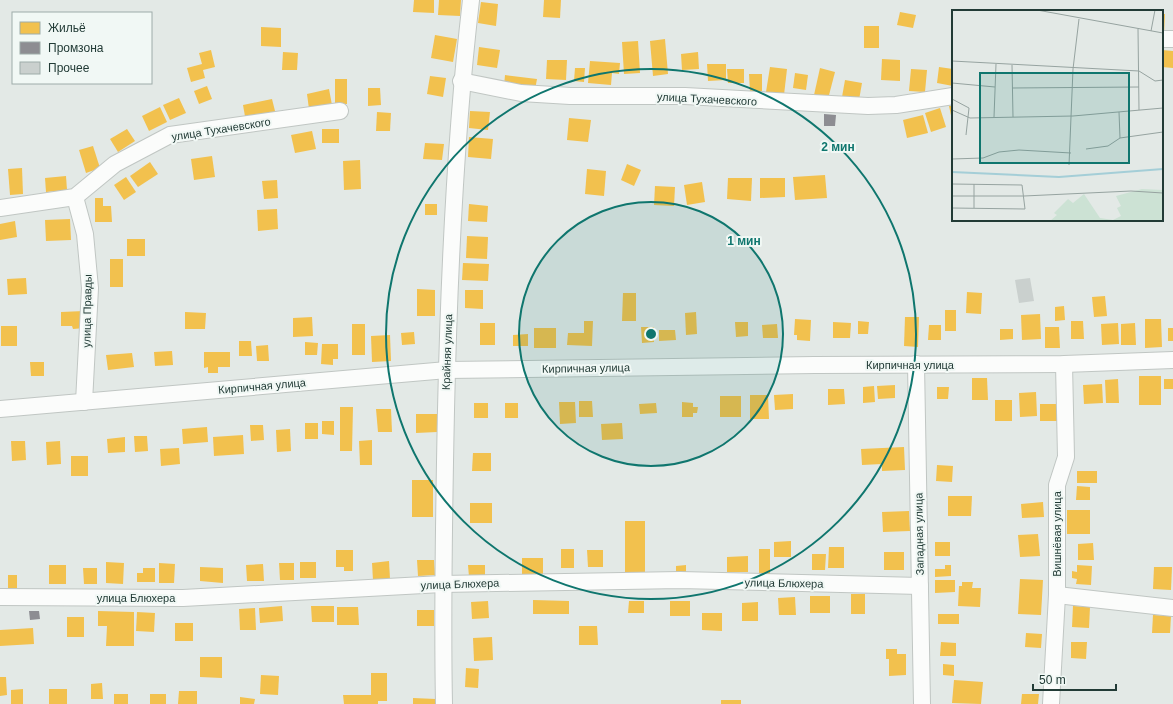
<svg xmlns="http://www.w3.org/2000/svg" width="1173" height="704" viewBox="0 0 1173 704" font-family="Helvetica,sans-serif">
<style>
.homes{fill:#f2c14e}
.industry{fill:#8d8d92}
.building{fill:#cad0ce}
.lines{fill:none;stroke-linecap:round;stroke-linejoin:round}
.minor-casing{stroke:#c0c6c3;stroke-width:18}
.minor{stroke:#fbfcfb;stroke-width:16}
.ring{fill:none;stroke:#0f766e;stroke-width:2}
.labels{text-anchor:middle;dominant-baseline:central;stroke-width:4;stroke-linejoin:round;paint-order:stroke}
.street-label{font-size:11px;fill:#223b36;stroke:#f1f8f5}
.inset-river{fill:none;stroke:#a4ced7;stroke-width:2}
.inset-road{fill:none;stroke:#96a3a0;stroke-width:1}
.view{fill:#0f766e;fill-opacity:0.15;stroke:#0f766e;stroke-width:2}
.inset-edge{fill:none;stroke:#223b36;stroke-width:2}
.centre{fill:#0f766e;stroke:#f1f8f5;stroke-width:2}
.ring-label{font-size:12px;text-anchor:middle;font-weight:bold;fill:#0f766e;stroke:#f1f8f5;stroke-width:4;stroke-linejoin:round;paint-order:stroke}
</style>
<rect width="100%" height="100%" fill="#e3e9e6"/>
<g class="homes">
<path d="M 414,0 L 434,0 L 434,13 L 413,12 Z"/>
<path d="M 439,0 L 461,0 L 460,16 L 438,15 Z"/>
<path d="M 544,0 L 561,0 L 560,18 L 543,17 Z"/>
<path d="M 481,2 L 498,4 L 496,26 L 478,23 Z"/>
<path d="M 900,12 L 916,15 L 913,28 L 897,25 Z"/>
<path d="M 1162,14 L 1165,14 L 1164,35 L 1162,35 Z"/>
<rect x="864" y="26" width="15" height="22"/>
<path d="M 261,27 L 281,28 L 281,47 L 261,46 Z"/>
<path d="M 435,35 L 457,39 L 453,62 L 431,58 Z"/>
<path d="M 665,39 L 668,74 L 653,76 L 650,41 Z"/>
<path d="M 638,41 L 640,73 L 624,74 L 622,42 Z"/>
<path d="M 479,47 L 500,50 L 497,68 L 477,65 Z"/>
<path d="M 211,50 L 215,67 L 203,70 L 205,78 L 191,82 L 187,68 L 202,64 L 199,53 Z"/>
<path d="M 1162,50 L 1173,51 L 1173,68 L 1162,67 Z"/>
<path d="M 283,52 L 298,53 L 297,70 L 282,70 Z"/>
<path d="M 698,52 L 699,69 L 682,70 L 681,54 Z"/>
<path d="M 882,59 L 900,60 L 900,81 L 881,80 Z"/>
<path d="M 547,60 L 567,60 L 566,80 L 546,79 Z"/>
<path d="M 590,61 L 620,63 L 619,74 L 612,73 L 611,85 L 588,83 Z"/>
<path d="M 707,64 L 726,64 L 726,80 L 708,81 Z"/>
<path d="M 770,67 L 787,69 L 784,95 L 766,92 Z"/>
<path d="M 939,67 L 953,69 L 953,86 L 937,83 Z"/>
<path d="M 575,68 L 585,68 L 584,82 L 574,81 Z"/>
<path d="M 820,68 L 835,72 L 828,99 L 814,95 Z"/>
<path d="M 727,69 L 744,69 L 744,83 L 728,83 Z"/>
<path d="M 911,69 L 927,70 L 925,92 L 909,91 Z"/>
<path d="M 795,73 L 808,75 L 806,90 L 793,88 Z"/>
<path d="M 749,74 L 762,74 L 762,91 L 750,92 Z"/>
<path d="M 505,75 L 537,79 L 535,90 L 504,86 Z"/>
<path d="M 430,76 L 446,78 L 443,97 L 427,94 Z"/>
<rect x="335" y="79" width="12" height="25"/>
<path d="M 845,80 L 862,83 L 859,100 L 842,97 Z"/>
<path d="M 207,86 L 212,99 L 199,104 L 194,91 Z"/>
<path d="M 368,88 L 380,88 L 381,105 L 368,106 Z"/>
<path d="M 329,89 L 332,105 L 309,109 L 307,94 Z"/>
<path d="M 179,98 L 186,113 L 170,120 L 163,105 Z"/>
<path d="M 272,99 L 276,115 L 246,122 L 243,105 Z"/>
<path d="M 949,106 L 953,106 L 953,120 L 952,120 Z"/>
<path d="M 160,107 L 167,122 L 149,131 L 142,116 Z"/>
<path d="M 940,108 L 946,127 L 931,132 L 925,113 Z"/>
<path d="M 470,111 L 490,112 L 488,130 L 469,128 Z"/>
<path d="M 377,112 L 391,113 L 390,131 L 376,131 Z"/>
<path d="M 923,115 L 928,133 L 907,138 L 903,120 Z"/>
<path d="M 569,118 L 591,120 L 588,142 L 567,140 Z"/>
<path d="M 127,129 L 135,141 L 118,152 L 110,139 Z"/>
<rect x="322" y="129" width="17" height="14"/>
<path d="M 312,131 L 316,149 L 295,153 L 291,135 Z"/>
<path d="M 469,137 L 493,139 L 491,159 L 468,157 Z"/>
<path d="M 425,143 L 444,144 L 442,160 L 423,159 Z"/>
<path d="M 93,146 L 100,168 L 86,173 L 79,150 Z"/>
<path d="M 212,156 L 215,177 L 194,180 L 191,159 Z"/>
<path d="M 360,160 L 361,189 L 344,190 L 343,161 Z"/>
<path d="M 150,162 L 158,174 L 138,187 L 130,176 Z"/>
<path d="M 627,164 L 641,170 L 634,186 L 621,180 Z"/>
<path d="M 22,168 L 23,194 L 10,195 L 8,169 Z"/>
<path d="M 587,169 L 606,171 L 604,196 L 585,194 Z"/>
<path d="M 825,175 L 827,198 L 795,200 L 793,177 Z"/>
<path d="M 66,176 L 67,190 L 46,192 L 45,178 Z"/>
<path d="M 126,177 L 136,192 L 124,200 L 114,185 Z"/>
<path d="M 728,178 L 752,178 L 751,201 L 727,199 Z"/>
<path d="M 760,178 L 785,178 L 785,197 L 760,198 Z"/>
<path d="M 277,180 L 278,198 L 264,199 L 262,181 Z"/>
<path d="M 702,182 L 705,202 L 687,205 L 684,185 Z"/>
<path d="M 655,186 L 675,187 L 674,206 L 654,205 Z"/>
<path d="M 95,198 L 103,198 L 103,206 L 111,206 L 112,222 L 95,222 Z"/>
<rect x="425" y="204" width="12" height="11"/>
<path d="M 469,204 L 488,206 L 487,222 L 468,221 Z"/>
<path d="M 277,209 L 278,229 L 258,231 L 257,210 Z"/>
<path d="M 70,219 L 71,240 L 46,241 L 45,220 Z"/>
<path d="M 15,221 L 17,237 L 0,240 L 0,224 Z"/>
<path d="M 467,236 L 488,237 L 487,259 L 466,258 Z"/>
<rect x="127" y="239" width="18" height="17"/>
<rect x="110" y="259" width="13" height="28"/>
<path d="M 463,263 L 489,264 L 488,281 L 462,280 Z"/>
<path d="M 26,278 L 27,294 L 8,295 L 7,279 Z"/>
<path d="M 417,289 L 435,290 L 435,316 L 417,316 Z"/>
<path d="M 465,290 L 483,290 L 483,309 L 465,308 Z"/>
<path d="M 967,292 L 982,293 L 981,314 L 966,313 Z"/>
<path d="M 623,293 L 636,293 L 636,321 L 622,321 Z"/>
<path d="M 1105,296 L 1107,316 L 1094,317 L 1092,297 Z"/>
<path d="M 1064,306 L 1065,320 L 1055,321 L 1055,307 Z"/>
<rect x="945" y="310" width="11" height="21"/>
<path d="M 84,311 L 85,328 L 73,329 L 72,326 L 61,326 L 61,312 Z"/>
<path d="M 185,312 L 206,313 L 205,329 L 185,329 Z"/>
<path d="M 696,312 L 697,334 L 686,335 L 685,313 Z"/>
<path d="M 1040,314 L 1041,339 L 1022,340 L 1021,315 Z"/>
<path d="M 312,317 L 313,336 L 293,337 L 293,318 Z"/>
<path d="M 905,317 L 919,317 L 918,347 L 904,346 Z"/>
<path d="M 795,319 L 811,320 L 810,341 L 797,340 L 797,335 L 794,335 Z"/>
<path d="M 1145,319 L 1161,319 L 1162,347 L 1145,348 Z"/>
<path d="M 584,321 L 593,321 L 592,346 L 567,345 L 568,333 L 584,333 Z"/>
<path d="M 858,321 L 869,322 L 868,334 L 858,334 Z"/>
<path d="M 1071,321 L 1083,321 L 1084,339 L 1071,339 Z"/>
<path d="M 735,322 L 748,322 L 748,336 L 736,337 Z"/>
<path d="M 833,322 L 851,323 L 850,338 L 833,338 Z"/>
<rect x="480" y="323" width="15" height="22"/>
<path d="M 1118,323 L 1119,344 L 1102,345 L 1101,324 Z"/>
<path d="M 1135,323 L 1136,345 L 1121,345 L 1121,324 Z"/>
<rect x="352" y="324" width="13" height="31"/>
<path d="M 777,324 L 778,338 L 763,338 L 762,325 Z"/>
<path d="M 929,325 L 941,325 L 941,340 L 928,340 Z"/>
<rect x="1" y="326" width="16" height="20"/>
<path d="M 641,327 L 654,327 L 654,342 L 642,343 Z"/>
<path d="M 1045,327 L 1059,327 L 1060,348 L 1045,348 Z"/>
<rect x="534" y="328" width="22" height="20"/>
<rect x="1168" y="328" width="5" height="13"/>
<path d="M 1000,329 L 1013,329 L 1013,339 L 1000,340 Z"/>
<path d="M 659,330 L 675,330 L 676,340 L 659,341 Z"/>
<path d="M 414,332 L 415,344 L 402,345 L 401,333 Z"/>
<path d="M 528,334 L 528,346 L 513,346 L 513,335 Z"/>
<path d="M 390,335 L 391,361 L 372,362 L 371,336 Z"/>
<path d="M 239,341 L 251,341 L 252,356 L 239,356 Z"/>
<path d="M 305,342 L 318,343 L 317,355 L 305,355 Z"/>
<path d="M 322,344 L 338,344 L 338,359 L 333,359 L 333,365 L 321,364 Z"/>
<path d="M 268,345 L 269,361 L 257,361 L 256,346 Z"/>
<path d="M 172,351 L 173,365 L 155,366 L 154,352 Z"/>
<path d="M 204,352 L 230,352 L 230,367 L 218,367 L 218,373 L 208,373 L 208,367 L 204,368 Z"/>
<path d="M 132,353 L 134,367 L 108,370 L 106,355 Z"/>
<path d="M 30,362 L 44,362 L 44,376 L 31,376 Z"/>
<rect x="1139" y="376" width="22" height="29"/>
<path d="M 972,378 L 987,378 L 988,400 L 972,400 Z"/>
<path d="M 1118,379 L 1119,403 L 1106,403 L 1105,380 Z"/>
<rect x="1164" y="379" width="9" height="10"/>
<path d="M 1102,384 L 1103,403 L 1084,404 L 1083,385 Z"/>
<path d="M 895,385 L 895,398 L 878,399 L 877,386 Z"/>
<path d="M 874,386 L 875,402 L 863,403 L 863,387 Z"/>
<path d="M 937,387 L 949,387 L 948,399 L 937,399 Z"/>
<path d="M 828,389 L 844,389 L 845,404 L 828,405 Z"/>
<path d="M 1036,392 L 1037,416 L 1020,417 L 1019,393 Z"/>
<path d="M 793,394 L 793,409 L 775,410 L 774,395 Z"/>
<path d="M 750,395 L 768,395 L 769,419 L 750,419 Z"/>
<rect x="720" y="396" width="21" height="21"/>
<rect x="995" y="400" width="17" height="21"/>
<path d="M 579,401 L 592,401 L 593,417 L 579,417 Z"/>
<path d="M 559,402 L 575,402 L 576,423 L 560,424 Z"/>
<path d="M 682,402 L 693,403 L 693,407 L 698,407 L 697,413 L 693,413 L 693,417 L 682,417 Z"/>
<rect x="474" y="403" width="14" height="15"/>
<rect x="505" y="403" width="13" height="15"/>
<path d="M 656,403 L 657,413 L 640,414 L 639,404 Z"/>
<path d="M 1040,404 L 1058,404 L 1059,421 L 1040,421 Z"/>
<path d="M 340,407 L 353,407 L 352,451 L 340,451 Z"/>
<path d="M 376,409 L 391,409 L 392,432 L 378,432 Z"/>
<path d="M 416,414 L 437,414 L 437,432 L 416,433 Z"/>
<path d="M 322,421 L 334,421 L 334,435 L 322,434 Z"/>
<rect x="305" y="423" width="13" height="16"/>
<path d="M 622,423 L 623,439 L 602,440 L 601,424 Z"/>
<path d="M 250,425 L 263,425 L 264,440 L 251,441 Z"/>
<path d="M 207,427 L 208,442 L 183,444 L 182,429 Z"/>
<path d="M 290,429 L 291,451 L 277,452 L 276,430 Z"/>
<path d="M 243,435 L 244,454 L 214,456 L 213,437 Z"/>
<path d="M 134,436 L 147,436 L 148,451 L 135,452 Z"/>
<path d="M 125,437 L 125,452 L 108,453 L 107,439 Z"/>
<path d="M 372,440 L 372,465 L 360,465 L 359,441 Z"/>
<path d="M 11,441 L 25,441 L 26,460 L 12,461 Z"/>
<path d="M 60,441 L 61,464 L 47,465 L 46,442 Z"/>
<path d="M 904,447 L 905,470 L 882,471 L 882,464 L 862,465 L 861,449 Z"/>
<path d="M 179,448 L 180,464 L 161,466 L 160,449 Z"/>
<path d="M 473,453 L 491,453 L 491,471 L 472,471 Z"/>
<rect x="71" y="456" width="17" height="20"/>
<path d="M 937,465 L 953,466 L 952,482 L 936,481 Z"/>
<rect x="1077" y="471" width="20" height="12"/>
<rect x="412" y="480" width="21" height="37"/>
<path d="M 1077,486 L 1090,487 L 1090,500 L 1076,500 Z"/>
<path d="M 948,496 L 972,496 L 971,516 L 948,516 Z"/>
<path d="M 1043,502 L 1044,517 L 1022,518 L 1021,504 Z"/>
<rect x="470" y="503" width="22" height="20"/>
<rect x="1067" y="510" width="23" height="24"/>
<path d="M 909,511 L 910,531 L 883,532 L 882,512 Z"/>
<rect x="625" y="521" width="20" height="52"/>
<path d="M 1038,534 L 1040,556 L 1020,557 L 1018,535 Z"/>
<path d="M 791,541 L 791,557 L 774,557 L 774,542 Z"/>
<rect x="935" y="542" width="15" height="14"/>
<path d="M 1093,543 L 1094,560 L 1078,560 L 1078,544 Z"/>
<path d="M 829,547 L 844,547 L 844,568 L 828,568 Z"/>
<rect x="561" y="549" width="13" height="19"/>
<rect x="759" y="549" width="11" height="25"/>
<path d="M 336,550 L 353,550 L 353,571 L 344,571 L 344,567 L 336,567 Z"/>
<path d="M 587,550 L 603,550 L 603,567 L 588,567 Z"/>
<rect x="884" y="552" width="20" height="18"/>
<path d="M 812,554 L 826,554 L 825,570 L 812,570 Z"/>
<path d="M 748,556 L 748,572 L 727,572 L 727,557 Z"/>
<path d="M 522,558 L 543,558 L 543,574 L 522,575 Z"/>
<path d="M 417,560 L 434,560 L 435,575 L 418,576 Z"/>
<path d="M 389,561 L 390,579 L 373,580 L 372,563 Z"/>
<path d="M 106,562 L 124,563 L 123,584 L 106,583 Z"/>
<rect x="300" y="562" width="16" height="16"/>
<path d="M 159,563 L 175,564 L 174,583 L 159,583 Z"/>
<path d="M 279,563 L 294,563 L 294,580 L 280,580 Z"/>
<path d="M 263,564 L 264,581 L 247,581 L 246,565 Z"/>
<rect x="49" y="565" width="17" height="19"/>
<path d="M 468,565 L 485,565 L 485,577 L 469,577 Z"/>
<path d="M 686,565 L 686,577 L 676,577 L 676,566 Z"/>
<path d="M 945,565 L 951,565 L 951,576 L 935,577 L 935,569 L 945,569 Z"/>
<path d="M 1077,565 L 1092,566 L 1091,585 L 1076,584 L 1077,579 L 1072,578 L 1072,571 L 1077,572 Z"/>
<path d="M 200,567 L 223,568 L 223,583 L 200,581 Z"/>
<path d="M 1154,567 L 1172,567 L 1171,590 L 1153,589 Z"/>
<path d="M 83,568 L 97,568 L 97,584 L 84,584 Z"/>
<path d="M 143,568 L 155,568 L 155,582 L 137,582 L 137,573 L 143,573 Z"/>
<rect x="8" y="575" width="9" height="13"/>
<path d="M 1020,579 L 1043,580 L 1041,615 L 1018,614 Z"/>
<path d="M 935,580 L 955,580 L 955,592 L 935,593 Z"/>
<path d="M 962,582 L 973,582 L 972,588 L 981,588 L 980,607 L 958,606 L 959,586 L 962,586 Z"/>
<rect x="851" y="594" width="14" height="20"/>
<rect x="810" y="596" width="20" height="17"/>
<path d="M 795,597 L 796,615 L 779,615 L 778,598 Z"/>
<path d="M 533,600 L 569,601 L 569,614 L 533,614 Z"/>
<path d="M 488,601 L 489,618 L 472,619 L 471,602 Z"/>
<path d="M 629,601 L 644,601 L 644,613 L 628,613 Z"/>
<rect x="670" y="601" width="20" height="15"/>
<path d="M 758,602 L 758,621 L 742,621 L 742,603 Z"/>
<path d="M 282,606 L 283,621 L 260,623 L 259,608 Z"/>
<path d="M 311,606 L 334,606 L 334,622 L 312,622 Z"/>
<path d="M 1073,606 L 1090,607 L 1089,628 L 1072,627 Z"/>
<path d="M 337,607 L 358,607 L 359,625 L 337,625 Z"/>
<path d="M 255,608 L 256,630 L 240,630 L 239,609 Z"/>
<rect x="417" y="610" width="17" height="16"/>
<path d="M 98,611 L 134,612 L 134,646 L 106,646 L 107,626 L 98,626 Z"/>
<path d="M 137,612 L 155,613 L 154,632 L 136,631 Z"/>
<path d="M 702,613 L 722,613 L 722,631 L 702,630 Z"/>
<rect x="938" y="614" width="21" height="10"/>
<path d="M 1153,615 L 1171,616 L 1170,633 L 1152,633 Z"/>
<rect x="67" y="617" width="17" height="20"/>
<rect x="175" y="623" width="18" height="18"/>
<path d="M 579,626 L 597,626 L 598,645 L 579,645 Z"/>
<path d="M 33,628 L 34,644 L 0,646 L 0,630 Z"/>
<path d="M 1026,633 L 1042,634 L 1041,648 L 1025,647 Z"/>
<path d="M 492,637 L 493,660 L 474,661 L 473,638 Z"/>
<path d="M 941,642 L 956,643 L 956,656 L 940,656 Z"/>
<path d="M 1071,642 L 1087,642 L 1086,659 L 1071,658 Z"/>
<path d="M 886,649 L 897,649 L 897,654 L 906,654 L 906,675 L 889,676 L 889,659 L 886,659 Z"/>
<path d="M 200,657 L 222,657 L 222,678 L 200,677 Z"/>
<path d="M 943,664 L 954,665 L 954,676 L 943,675 Z"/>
<path d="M 466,668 L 479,669 L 478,688 L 465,687 Z"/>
<path d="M 371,673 L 387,673 L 387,701 L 378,701 L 378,704 L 344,704 L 343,695 L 371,695 Z"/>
<path d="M 261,675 L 279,676 L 278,695 L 260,694 Z"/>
<path d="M 0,677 L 6,677 L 7,695 L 0,696 Z"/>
<path d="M 954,680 L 983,682 L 981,704 L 952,703 Z"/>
<path d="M 102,683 L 103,699 L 91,699 L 91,684 Z"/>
<path d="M 23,689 L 23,704 L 11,704 L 11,690 Z"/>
<rect x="49" y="689" width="18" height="15"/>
<path d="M 179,691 L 197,691 L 197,704 L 178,704 Z"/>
<rect x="114" y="694" width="14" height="10"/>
<rect x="150" y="694" width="16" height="10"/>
<path d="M 1022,694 L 1039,694 L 1038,704 L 1021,704 Z"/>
<path d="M 240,697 L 255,699 L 254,704 L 240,704 Z"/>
<path d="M 413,698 L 436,699 L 436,704 L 413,704 Z"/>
<rect x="721" y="700" width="20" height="4"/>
</g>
<g class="industry">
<path d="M 824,114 L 836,115 L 835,126 L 824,126 Z"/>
<path d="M 29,611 L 39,611 L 40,619 L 30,620 Z"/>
</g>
<path class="building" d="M 1030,278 L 1034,301 L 1019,303 L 1015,280 Z"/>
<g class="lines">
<defs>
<g id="minor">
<path d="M 1162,39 L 1173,39"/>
<path d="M 461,81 L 521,93 L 570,96 L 685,96 L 868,106 L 896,105 L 953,96"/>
<path d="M 75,197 L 85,234 L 90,288 L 84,402"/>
<path d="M 0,208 L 75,197 L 115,164 L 170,135 L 340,111"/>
<path d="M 916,364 L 922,704"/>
<path d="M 0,409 L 447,370 L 815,365 L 1064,364 L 1173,360"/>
<path d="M 1057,595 L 1173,608"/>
<path d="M 0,597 L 183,598 L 442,584 L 680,580 L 920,586"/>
<path d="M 444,704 C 442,606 444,508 446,410 C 449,273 455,136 471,0"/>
<path d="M 1051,704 L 1057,595 L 1057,485 L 1066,457 L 1064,364"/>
</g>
</defs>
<use href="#minor" class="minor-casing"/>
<use href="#minor" class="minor"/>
</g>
<circle cx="651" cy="334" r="132" fill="#0f766e" fill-opacity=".12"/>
<g class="ring">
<circle cx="651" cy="334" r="132"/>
<circle cx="651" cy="334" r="265"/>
</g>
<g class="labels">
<g class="street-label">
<text transform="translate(707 99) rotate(3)">улица Тухачевского</text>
<text transform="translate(221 129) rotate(-9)">улица Тухачевского</text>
<text transform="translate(87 311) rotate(-89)">улица Правды</text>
<text transform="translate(447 352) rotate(-88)">Крайняя улица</text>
<text x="910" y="365">Кирпичная улица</text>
<text transform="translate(586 368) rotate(-1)">Кирпичная улица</text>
<text transform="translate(262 386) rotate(-5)">Кирпичная улица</text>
<text transform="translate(919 534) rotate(-91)">Западная улица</text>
<text transform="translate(1057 534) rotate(-90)">Вишнёвая улица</text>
<text transform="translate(784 583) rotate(1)">улица Блюхера</text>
<text transform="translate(460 584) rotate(-2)">улица Блюхера</text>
<text x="136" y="598">улица Блюхера</text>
</g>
</g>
<g transform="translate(952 10)">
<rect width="211" height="211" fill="#e3e9e6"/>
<path d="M 190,179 L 211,180 L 211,211 L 98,211 L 105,205 L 102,203 L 116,189 L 121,193 L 132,184 L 148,208 L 161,210 L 169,206 L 165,198 L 169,196 L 164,186 Z" fill="#cce2d4"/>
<path class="inset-river" d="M 0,162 L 107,167 L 211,159"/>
<path class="inset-road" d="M 85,0 L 211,23M 186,19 L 187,100M 199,21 L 203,0M 0,51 L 187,61 L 203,71 L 211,70M 60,55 L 61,107M 0,73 L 43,77M 60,78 L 187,77M 0,89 L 17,98 L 14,125M 0,100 L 18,108 L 121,106 L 211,98M 167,102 L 168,128M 42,107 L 44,54M 134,139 L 156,136 L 168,128 L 211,122M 0,149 L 31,148 L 47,142 L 67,140 L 119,143M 117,155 L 121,59 L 127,9M 0,174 L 70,175 L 73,199 L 0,198M 0,186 L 72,186 L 179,181 L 211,183M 22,198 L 22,174"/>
<path class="view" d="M 28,63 L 177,63 L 177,153 L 28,153 Z"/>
<rect width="211" height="211" class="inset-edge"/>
</g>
<circle cx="651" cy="334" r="6" class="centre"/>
<g class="ring-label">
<text x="838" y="151">2 мин</text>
<text x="744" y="245">1 мин</text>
</g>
<rect x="12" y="12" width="140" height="72" fill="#f1f8f5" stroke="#9eaca9"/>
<rect x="20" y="22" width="20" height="12" fill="#f2c14e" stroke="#9eaca9"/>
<text x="48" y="32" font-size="12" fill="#223b36">Жильё</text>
<rect x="20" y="42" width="20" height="12" fill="#8d8d92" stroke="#9eaca9"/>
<text x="48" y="52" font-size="12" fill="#223b36">Промзона</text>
<rect x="20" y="62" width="20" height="12" fill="#cad0ce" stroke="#9eaca9"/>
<text x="48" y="72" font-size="12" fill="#223b36">Прочее</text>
<path d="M1033 684v6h83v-6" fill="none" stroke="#223b36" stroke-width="2"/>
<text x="1039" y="684" font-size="12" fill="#223b36" stroke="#f1f8f5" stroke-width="3" paint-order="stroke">50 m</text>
</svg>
